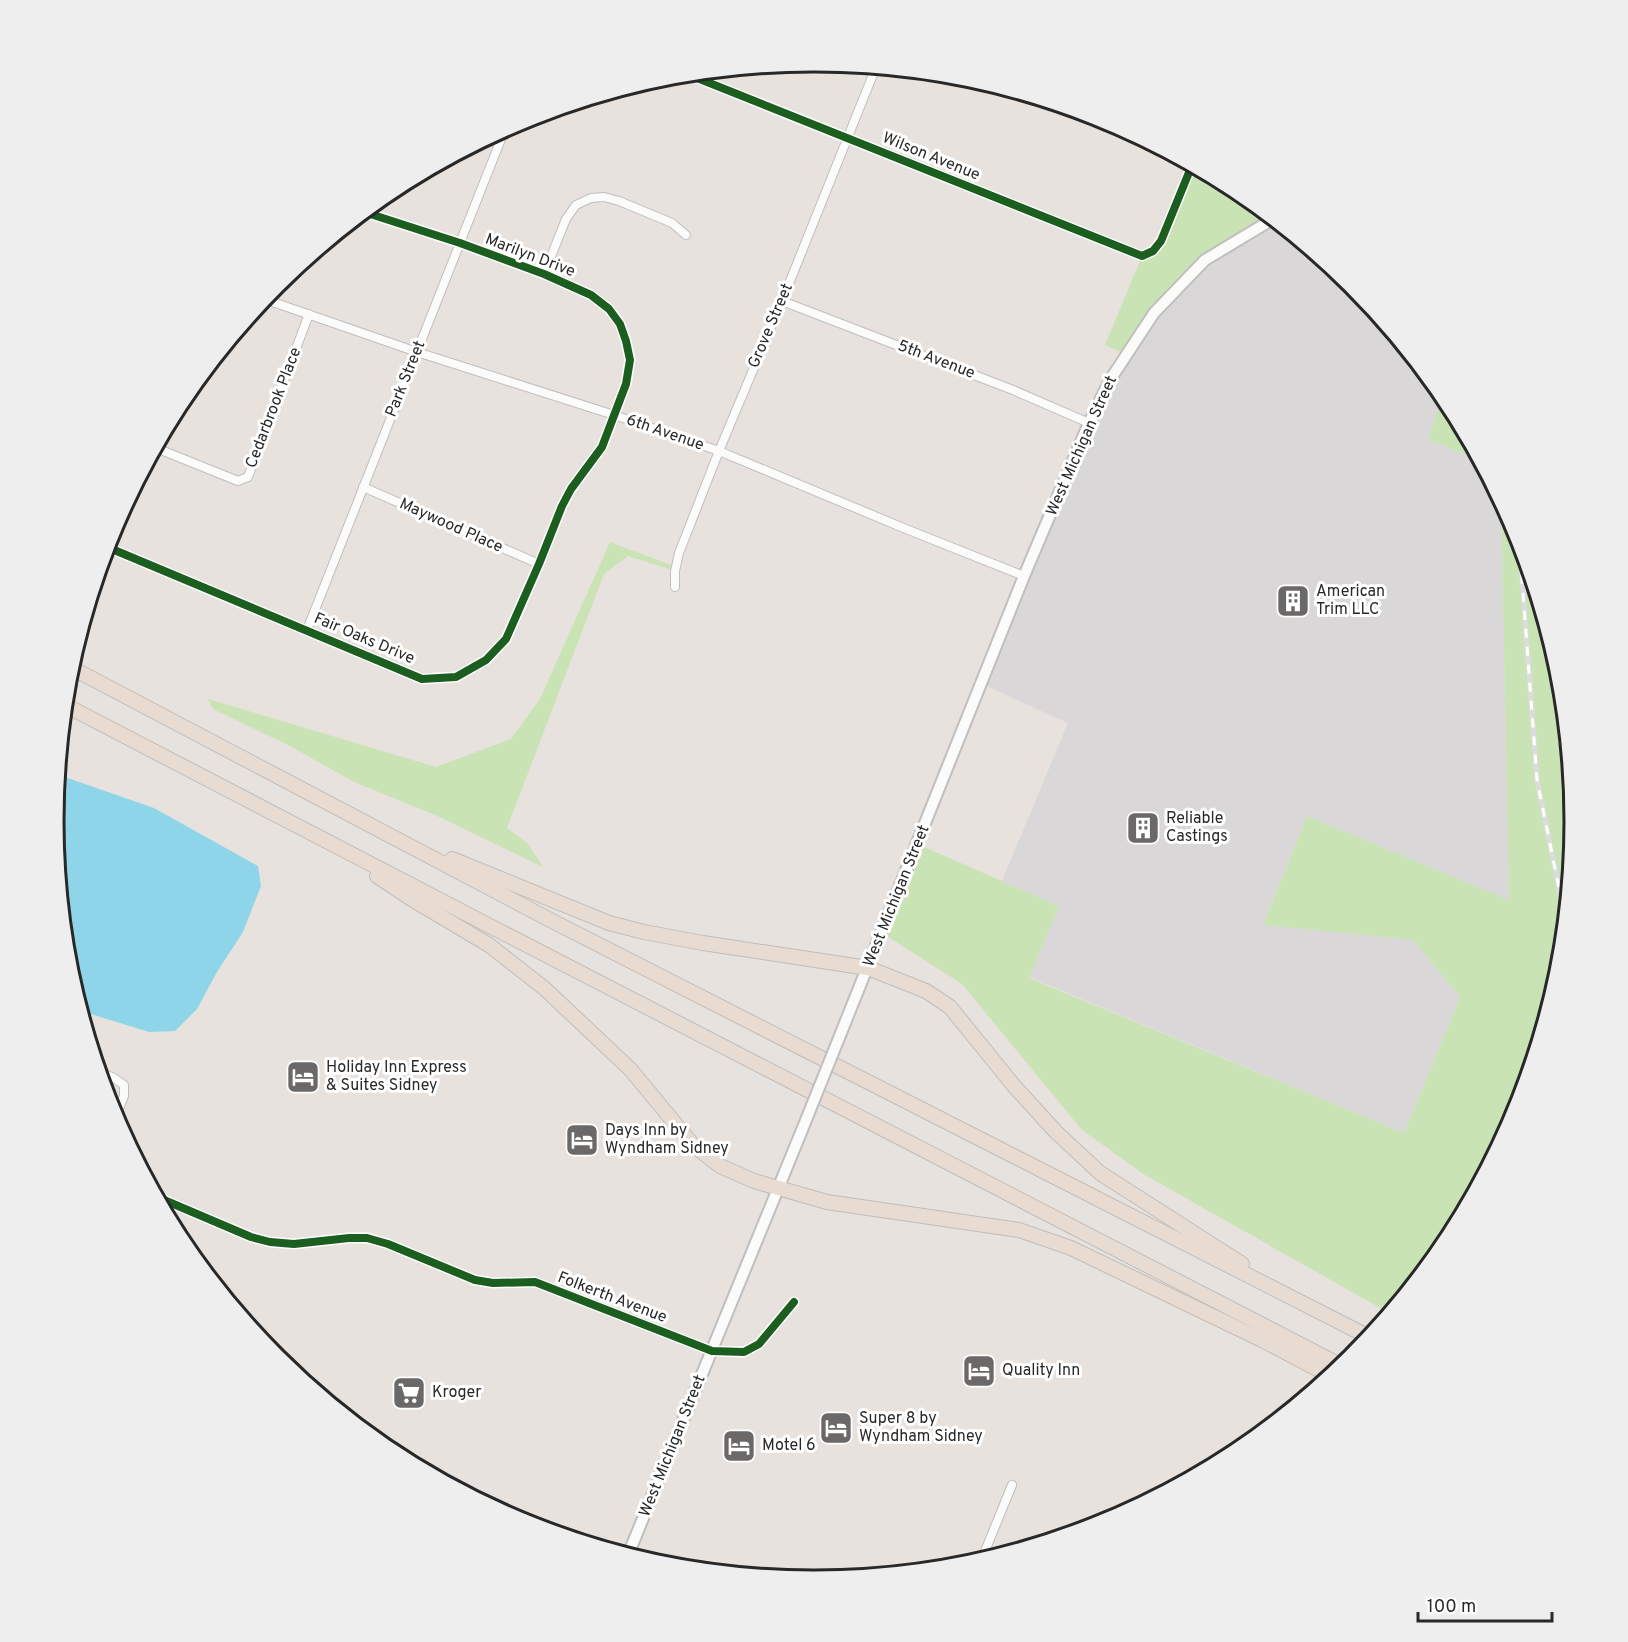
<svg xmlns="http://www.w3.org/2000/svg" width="1628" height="1642" viewBox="0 0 1628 1642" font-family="Overpass,sans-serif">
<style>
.industrial{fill:#dad7d9}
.green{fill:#c9e3b5}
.water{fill:#8fd5ea}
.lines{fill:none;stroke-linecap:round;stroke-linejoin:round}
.street-casing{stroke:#c0bebf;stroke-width:10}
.secondary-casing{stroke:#c0bebf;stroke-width:14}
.highway-casing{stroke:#bfbdbc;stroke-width:16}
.street{stroke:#fbfbfa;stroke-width:8}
.secondary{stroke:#fbfbfa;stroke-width:10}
.highway{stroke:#e8dbd2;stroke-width:14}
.rail-casing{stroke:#dcdcde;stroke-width:5}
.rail{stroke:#fff;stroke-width:3;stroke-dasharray:9;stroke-linecap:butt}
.secondary-bridge-casing{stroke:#c0bebf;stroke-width:14;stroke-linecap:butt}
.secondary-bridge{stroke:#fbfbfa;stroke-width:10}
.cycleway-casing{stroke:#fff;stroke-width:11}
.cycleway{stroke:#1b5e20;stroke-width:8}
.labels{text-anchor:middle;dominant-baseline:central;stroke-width:6;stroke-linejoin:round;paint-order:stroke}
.street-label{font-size:16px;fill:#282828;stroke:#fff}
.poi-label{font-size:16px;fill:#282828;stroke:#fff;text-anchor:start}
.rim{fill:none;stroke:#282828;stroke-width:3}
</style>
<rect width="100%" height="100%" fill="#e7e2dd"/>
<path class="industrial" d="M 1273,219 L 1352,284 L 1443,395 L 1428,440 L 1479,460 L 1501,501 L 1509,901 L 1307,816 L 1263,924 L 1413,940 L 1460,997 L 1404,1133 L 1029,977 L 1059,906 L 1002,881 L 1068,723 L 982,684 L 1024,576 L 1126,354 L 1205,260 Z"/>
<g class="green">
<path d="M 1192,165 L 1237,189 L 1273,219 L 1205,260 L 1126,354 L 1105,345 L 1142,256 L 1153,251 Z"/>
<path d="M 1443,395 L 1446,399 L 1479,460 L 1428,440 Z"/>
<path d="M 1501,501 L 1516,530 L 1559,673 L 1574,821 L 1559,970 L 1516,1112 L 1446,1244 L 1389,1313 L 1145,1175 L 1082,1130 L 962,984 L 882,933 L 917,844 L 1059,906 L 1029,978 L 1404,1133 L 1460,997 L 1413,940 L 1263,925 L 1307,816 L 1509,900 Z"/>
<path d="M 610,542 L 676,567 L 675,571 L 628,556 L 604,574 L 507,828 L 528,844 L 543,867 L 435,815 L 354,782 L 288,745 L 213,709 L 208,699 L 436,767 L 511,739 L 540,699 Z"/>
</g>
<path class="water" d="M 59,775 L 154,808 L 258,866 L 261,886 L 243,932 L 217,972 L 197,1009 L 175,1031 L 149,1032 L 81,1011 L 69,969 L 54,821 Z"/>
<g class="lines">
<defs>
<g id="street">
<path d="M 687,74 L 1142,256 L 1153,251 L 1161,241 L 1192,165"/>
<path d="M 544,274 L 566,219 L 576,205 L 591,198 L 604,197 L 619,201 L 672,223 L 686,235"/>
<path d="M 264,299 L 417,352 L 614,415 L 719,451 L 906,529 L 1024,576"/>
<path d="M 782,301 L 1013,390 L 1089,423"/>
<path d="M 156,448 L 238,481 L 248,477 L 309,314"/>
<path d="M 363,487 L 539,564"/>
<path d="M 107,547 L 422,679 L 456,677 L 486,660 L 506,639 L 539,564 L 562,506 L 571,489 L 602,447 L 626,384 L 630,360 L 626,341 L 620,324 L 609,309 L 591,295 L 544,274 L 460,243 L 364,212"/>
<path d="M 675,587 L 675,571 L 679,553 L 719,451 L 782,301 L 876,67"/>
<path d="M 307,630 L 505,129"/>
<path d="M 100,1072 L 114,1078 L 124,1085 L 124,1096 L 115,1118"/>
<path d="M 157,1197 L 251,1237 L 270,1242 L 294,1244 L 349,1238 L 367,1238 L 388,1244 L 475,1280 L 493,1283 L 535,1282 L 712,1351 L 744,1352 L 759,1344 L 794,1302"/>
<path d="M 981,1561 L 1012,1485"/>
</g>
<g id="secondary">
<path d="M 841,1033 L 1024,576 L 1089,423 L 1110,380 L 1154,313 L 1205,260 L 1273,219"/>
<path d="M 628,1555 L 802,1130"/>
</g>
<g id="highway">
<path d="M 70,667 L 556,923 L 1369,1337"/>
<path d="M 65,705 L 488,925 L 1342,1366"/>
<path d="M 452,859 L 609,923 L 644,932 L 703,943 L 868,968 L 926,991 L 950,1007 L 1014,1086 L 1056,1132 L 1100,1173 L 1242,1264"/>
<path d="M 377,876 L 410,898 L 489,945 L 544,988 L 630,1069 L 693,1145 L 720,1166 L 754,1181 L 827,1202 L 1019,1230 L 1071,1248 L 1262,1340 L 1323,1372 L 1332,1375"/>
</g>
</defs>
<use href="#street" class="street-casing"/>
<use href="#secondary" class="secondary-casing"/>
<use href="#highway" class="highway-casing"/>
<use href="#street" class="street"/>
<use href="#secondary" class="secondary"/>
<use href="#highway" class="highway"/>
<defs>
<path id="rail" d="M 1519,539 L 1537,780 L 1563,908 L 1564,926"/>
</defs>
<use href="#rail" class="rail-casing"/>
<use href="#rail" class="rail"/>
<defs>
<path id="secondary-bridge" d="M 802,1130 L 841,1033"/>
</defs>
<use href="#secondary-bridge" class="secondary-bridge-casing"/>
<use href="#secondary-bridge" class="secondary-bridge"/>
<defs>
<g id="cycleway">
<path d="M 687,74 L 1142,256 L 1153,251 L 1161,241 L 1192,165"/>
<path d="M 107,547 L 422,679 L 456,677 L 486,660 L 506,639 L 539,564 L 562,506 L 571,489 L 602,447 L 626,384 L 630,360 L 626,341 L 620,324 L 609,309 L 591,295 L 544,274 L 460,243 L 364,212"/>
<path d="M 157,1197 L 251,1237 L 270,1242 L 294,1244 L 349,1238 L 367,1238 L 388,1244 L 475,1280 L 493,1283 L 535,1282 L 712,1351 L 744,1352 L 759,1344 L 794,1302"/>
</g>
</defs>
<use href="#cycleway" class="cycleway-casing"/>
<use href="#cycleway" class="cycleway"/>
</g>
<defs>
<symbol id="building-square" viewBox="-11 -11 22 22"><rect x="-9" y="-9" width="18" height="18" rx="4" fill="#6b6967" stroke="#fff"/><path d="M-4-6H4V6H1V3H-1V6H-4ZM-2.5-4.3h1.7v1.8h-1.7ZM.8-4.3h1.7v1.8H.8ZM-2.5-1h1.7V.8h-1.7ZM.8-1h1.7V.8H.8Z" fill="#fff"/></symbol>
<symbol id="hotel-square" viewBox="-11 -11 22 22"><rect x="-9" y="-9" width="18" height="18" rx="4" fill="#6b6967" stroke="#fff"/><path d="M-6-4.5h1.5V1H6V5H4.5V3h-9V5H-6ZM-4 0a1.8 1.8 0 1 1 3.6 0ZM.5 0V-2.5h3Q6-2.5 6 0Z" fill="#fff"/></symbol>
<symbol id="supermarket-square" viewBox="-11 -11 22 22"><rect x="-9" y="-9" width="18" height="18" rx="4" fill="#6b6967" stroke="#fff"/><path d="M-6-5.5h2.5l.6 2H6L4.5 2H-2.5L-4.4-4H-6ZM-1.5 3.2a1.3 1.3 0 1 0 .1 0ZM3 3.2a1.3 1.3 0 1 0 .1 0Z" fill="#fff"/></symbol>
</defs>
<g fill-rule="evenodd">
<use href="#building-square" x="1274" y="582" width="38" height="38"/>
<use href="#building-square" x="1124" y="809" width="38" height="38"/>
<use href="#hotel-square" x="284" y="1058" width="38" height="38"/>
<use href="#hotel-square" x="563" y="1121" width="38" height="38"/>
<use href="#hotel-square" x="960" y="1352" width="38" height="38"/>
<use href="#supermarket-square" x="390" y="1374" width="38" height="38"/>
<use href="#hotel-square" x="817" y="1409" width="38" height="38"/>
<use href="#hotel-square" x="720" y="1427" width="38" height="38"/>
</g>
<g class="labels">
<g class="street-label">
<text transform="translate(931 157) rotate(22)">Wilson Avenue</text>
<text transform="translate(530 256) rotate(21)">Marilyn Drive</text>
<text transform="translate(771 326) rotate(-67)">Grove Street</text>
<text transform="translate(936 360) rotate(21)">5th Avenue</text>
<text transform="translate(406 379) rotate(-68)">Park Street</text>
<text transform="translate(274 408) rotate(-69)">Cedarbrook Place</text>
<text transform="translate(665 433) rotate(19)">6th Avenue</text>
<text transform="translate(1082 446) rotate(-66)">West Michigan Street</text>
<text transform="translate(451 526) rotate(24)">Maywood Place</text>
<text transform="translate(364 639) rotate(23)">Fair Oaks Drive</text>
<text transform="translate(897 896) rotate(-68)">West Michigan Street</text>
<text transform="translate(612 1298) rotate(21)">Folkerth Avenue</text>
<text transform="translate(673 1446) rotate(-68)">West Michigan Street</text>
</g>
<g class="poi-label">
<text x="1316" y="592">American<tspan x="1316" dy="18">Trim LLC</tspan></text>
<text x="1166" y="819">Reliable<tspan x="1166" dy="18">Castings</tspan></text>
<text x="326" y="1068">Holiday Inn Express<tspan x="326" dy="18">&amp; Suites Sidney</tspan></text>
<text x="605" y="1131">Days Inn by<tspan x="605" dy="18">Wyndham Sidney</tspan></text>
<text x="1002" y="1371">Quality Inn</text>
<text x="432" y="1393">Kroger</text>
<text x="859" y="1419">Super 8 by<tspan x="859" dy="18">Wyndham Sidney</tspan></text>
<text x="762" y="1446">Motel 6</text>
</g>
</g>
<path d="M0 0H1628V1642H0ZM813 72H815A749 749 0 0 1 1564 821V821A749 749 0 0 1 815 1570H813A749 749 0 0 1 64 821V821A749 749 0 0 1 813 72Z" fill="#eee" fill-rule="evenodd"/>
<path class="rim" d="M813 72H815A749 749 0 0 1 1564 821V821A749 749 0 0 1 815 1570H813A749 749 0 0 1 64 821V821A749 749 0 0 1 813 72Z"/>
<path d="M1418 1612v9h134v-9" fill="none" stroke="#282828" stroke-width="3"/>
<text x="1427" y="1612" font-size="18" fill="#282828" stroke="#ffffff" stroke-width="4.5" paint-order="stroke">100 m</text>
</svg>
